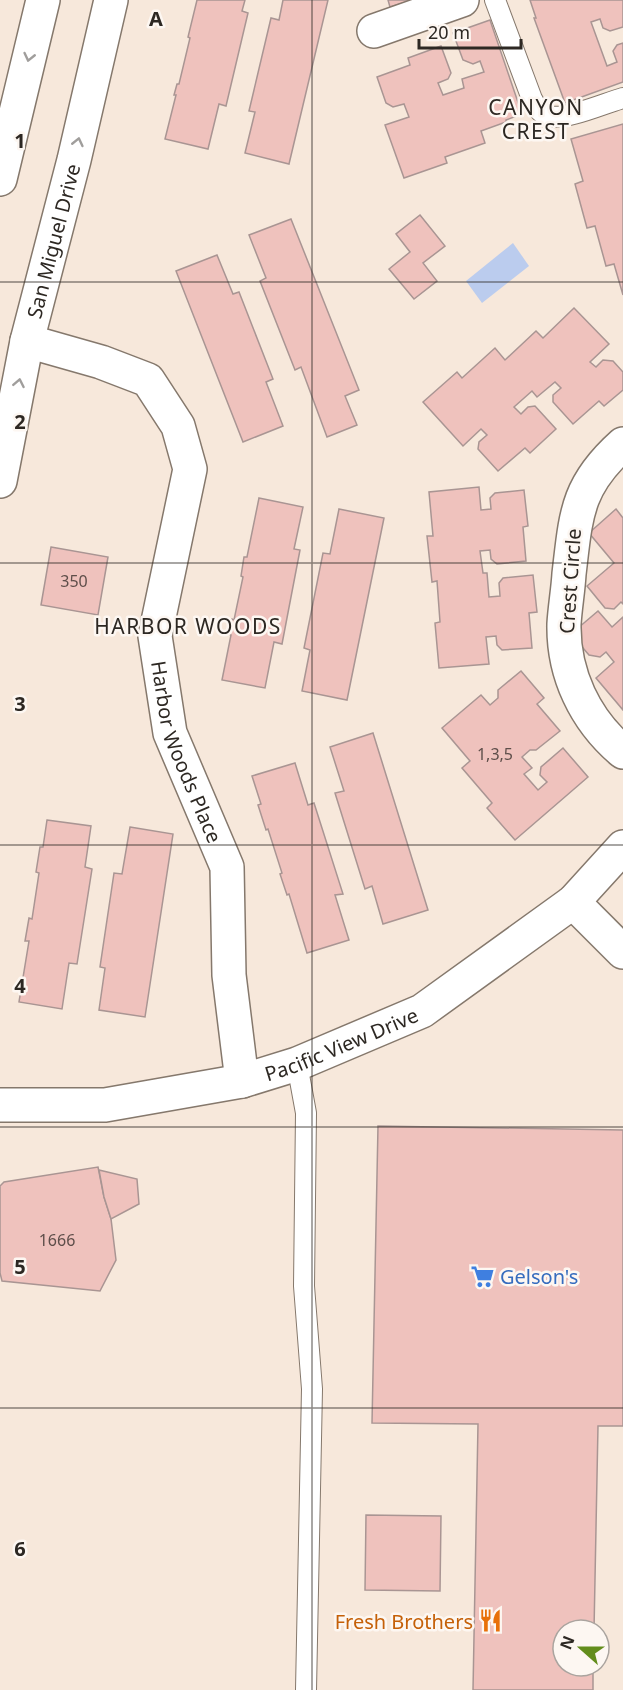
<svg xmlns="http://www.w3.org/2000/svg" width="623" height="1690" viewBox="0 0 623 1690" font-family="'Noto Sans',sans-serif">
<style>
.water{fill:#bce}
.building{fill:#efc2bd;stroke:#a99593;stroke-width:1.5}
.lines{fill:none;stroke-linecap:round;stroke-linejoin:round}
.service-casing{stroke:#85786c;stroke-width:22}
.minor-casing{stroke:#85786c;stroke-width:36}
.secondary-casing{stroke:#85786c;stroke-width:36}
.service{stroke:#fff;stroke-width:20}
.minor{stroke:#fff;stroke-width:33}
.secondary{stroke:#fff;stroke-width:33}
.oneway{stroke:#a09e9c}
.grid{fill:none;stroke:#2d2823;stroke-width:1.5;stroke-opacity:0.55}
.labels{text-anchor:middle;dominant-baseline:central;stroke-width:5;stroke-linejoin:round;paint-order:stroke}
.number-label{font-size:16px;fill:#5e4e4a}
.street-label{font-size:20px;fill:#2d2823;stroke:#fdf7f2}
.shop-label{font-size:20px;fill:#366cbe;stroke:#fdf7f2;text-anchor:start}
.food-label{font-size:20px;fill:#c56008;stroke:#fdf7f2;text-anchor:end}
.neighbourhood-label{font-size:21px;letter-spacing:1.5px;fill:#2d2823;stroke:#fdf7f2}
.grid-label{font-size:20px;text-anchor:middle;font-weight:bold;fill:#2d2823;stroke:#fdf7f2;stroke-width:5;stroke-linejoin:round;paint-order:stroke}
</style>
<rect width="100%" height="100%" fill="#f7e8db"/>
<path class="water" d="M 513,243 L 529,266 L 482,303 L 466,281 Z"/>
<g class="building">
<path d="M 197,0 L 245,0 L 242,11 L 248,13 L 226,106 L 219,104 L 208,149 L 165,139 L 176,95 L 174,95 L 177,84 L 179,84 L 190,38 L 188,37 Z"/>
<path d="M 283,0 L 328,0 L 289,164 L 245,153 L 255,112 L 249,111 L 271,18 L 279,20 Z"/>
<path d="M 388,0 L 413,0 L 390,7 Z"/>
<path d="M 530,0 L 623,0 L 623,27 L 610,31 L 603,28 L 600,19 L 591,22 L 607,66 L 617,62 L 613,51 L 617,45 L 623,43 L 623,82 L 565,103 L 534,18 L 536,18 Z"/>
<path d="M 490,20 L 522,114 L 506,120 L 506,122 L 481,131 L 485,143 L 445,157 L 447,163 L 404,178 L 385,125 L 409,117 L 404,104 L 393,107 L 386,103 L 377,77 L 410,65 L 408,58 L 441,46 L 451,73 L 448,79 L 438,83 L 443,95 L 464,88 L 462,79 L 484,72 L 480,61 L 473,64 L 463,60 L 453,33 Z"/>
<path d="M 623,124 L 623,295 L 614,264 L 606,266 L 595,226 L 587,228 L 575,184 L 583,181 L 571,139 Z"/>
<path d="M 420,215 L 445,246 L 423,263 L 437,281 L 414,299 L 389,269 L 410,252 L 396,234 Z"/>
<path d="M 291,219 L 359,390 L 345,396 L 357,425 L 327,437 L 301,367 L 295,370 L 260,281 L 266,278 L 249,235 Z"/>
<path d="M 217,255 L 233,294 L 239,292 L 273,379 L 266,382 L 283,426 L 243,442 L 176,271 Z"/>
<path d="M 574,308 L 609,344 L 590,362 L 596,367 L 603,360 L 613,361 L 623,372 L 623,390 L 604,406 L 599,401 L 573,424 L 553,402 L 553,395 L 561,388 L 555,382 L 537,397 L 532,391 L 514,407 L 521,414 L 528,407 L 535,406 L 556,429 L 530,453 L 525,448 L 498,471 L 478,449 L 479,442 L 487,435 L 481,429 L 463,446 L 423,402 L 457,372 L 462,378 L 495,348 L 505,360 L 536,331 L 543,338 Z"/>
<path d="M 479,487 L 481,510 L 491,509 L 490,498 L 495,493 L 524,490 L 528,526 L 523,527 L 526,561 L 497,564 L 491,559 L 490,550 L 480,551 L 483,573 L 487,573 L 489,597 L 500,596 L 499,583 L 503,578 L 533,575 L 537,612 L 529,613 L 532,648 L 502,650 L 497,645 L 496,636 L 486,637 L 489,664 L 439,668 L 435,623 L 440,622 L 437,581 L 432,582 L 427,536 L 433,536 L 429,492 Z"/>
<path d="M 259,498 L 303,507 L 294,549 L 300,550 L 282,644 L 274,642 L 265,688 L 222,680 L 231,635 L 229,634 L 232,619 L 234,620 L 243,577 L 241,576 L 244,557 L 247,557 Z"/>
<path d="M 339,509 L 384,518 L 347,700 L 302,691 L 310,650 L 304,648 L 323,553 L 330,554 Z"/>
<path d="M 616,509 L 623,518 L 623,604 L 621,602 L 614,609 L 605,608 L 587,586 L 614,563 L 589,533 Z"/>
<path d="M 51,547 L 108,557 L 98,615 L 41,605 Z"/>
<path d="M 598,611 L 612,627 L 623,617 L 623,710 L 596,678 L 614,662 L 606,652 L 600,657 L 589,655 L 571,634 Z"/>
<path d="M 521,671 L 544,698 L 537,704 L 560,731 L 536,750 L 530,750 L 522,757 L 532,768 L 524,774 L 538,790 L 547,782 L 540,775 L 541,767 L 563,748 L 588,777 L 515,840 L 487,808 L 492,803 L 462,768 L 470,761 L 442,728 L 481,695 L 490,705 L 498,698 L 498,690 Z"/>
<path d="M 373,733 L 428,910 L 383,924 L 372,886 L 365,889 L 335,793 L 344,791 L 330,747 Z"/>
<path d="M 295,763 L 308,805 L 314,803 L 343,894 L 335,895 L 349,940 L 307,953 L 289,894 L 287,895 L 280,874 L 282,873 L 268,829 L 266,830 L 258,805 L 261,804 L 252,776 Z"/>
<path d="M 47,820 L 91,826 L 85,867 L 92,869 L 77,964 L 69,963 L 62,1009 L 19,1002 L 29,941 L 25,941 L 29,918 L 32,919 L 39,873 L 36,872 L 40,847 L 43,847 Z"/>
<path d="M 130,827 L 173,834 L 145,1017 L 99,1010 L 105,968 L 100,967 L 114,873 L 122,874 Z"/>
<path d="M 378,1126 L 623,1130 L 623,1426 L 598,1426 L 594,1630 L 563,1630 L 563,1666 L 593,1666 L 593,1690 L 473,1690 L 478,1424 L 372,1423 Z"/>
<path d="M 98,1167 L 104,1197 L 111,1219 L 116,1260 L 100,1291 L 2,1281 L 0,1273 L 0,1186 L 4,1182 Z"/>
<path d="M 99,1170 L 137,1179 L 139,1204 L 111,1219 L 104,1197 Z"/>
<path d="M 366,1515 L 441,1516 L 440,1591 L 365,1590 Z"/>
</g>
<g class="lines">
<defs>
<g id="service">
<path d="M 495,0 L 532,99 C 536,107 540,113 548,116 C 565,121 605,103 623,98"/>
<path d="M 297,1064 L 306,1113 L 304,1286 L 312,1389 L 306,1690"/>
</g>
<g id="minor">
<path d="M 374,31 L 462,0"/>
<path id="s1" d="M 27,341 L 101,362 L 148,380 L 178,426 L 190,469 L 155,636 L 170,733 L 227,867 L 229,975 L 242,1081"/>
<path d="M 623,444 C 576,486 576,515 569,574 C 568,591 565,607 564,624 C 563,674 585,720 623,752"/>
<path d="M 573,902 L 623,952"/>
<path id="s2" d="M 0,1105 L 105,1105 L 242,1081 L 297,1064 L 422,1011 L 573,902 L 623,847"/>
</g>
<g id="secondary">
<path d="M 0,179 L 43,0"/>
<path id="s3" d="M 0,481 L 27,341 L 74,160 L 111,0"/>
</g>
</defs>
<use href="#service" class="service-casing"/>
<use href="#minor" class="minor-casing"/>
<use href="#secondary" class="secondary-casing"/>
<use href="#service" class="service"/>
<use href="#minor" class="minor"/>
<use href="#secondary" class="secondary"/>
</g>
<defs><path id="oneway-chevron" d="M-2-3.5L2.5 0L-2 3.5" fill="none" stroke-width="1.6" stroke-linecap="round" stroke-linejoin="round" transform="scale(1.5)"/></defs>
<g class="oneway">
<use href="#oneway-chevron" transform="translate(29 57) rotate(103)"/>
<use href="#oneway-chevron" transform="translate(78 142) rotate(-77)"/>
<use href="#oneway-chevron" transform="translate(19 383) rotate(-79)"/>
</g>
<path class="grid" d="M 312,0 L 312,1690M 0,282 L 623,282M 0,563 L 623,563M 0,845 L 623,845M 0,1127 L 623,1127M 0,1408 L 623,1408"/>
<defs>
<symbol id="supermarket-bare" viewBox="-9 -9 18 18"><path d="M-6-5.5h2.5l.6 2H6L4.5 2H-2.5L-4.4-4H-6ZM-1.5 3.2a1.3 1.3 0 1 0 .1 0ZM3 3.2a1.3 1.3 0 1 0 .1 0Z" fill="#3f7fe0" stroke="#fdf7f2" stroke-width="2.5" paint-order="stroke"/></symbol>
<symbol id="restaurant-bare" viewBox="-9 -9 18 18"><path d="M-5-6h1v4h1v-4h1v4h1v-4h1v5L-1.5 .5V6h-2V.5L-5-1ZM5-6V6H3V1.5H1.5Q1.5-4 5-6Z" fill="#e8710a" stroke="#fdf7f2" stroke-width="2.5" paint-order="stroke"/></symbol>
</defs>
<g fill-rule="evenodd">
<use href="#supermarket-bare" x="466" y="1260" width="33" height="33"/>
<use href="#restaurant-bare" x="474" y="1604" width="33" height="33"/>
</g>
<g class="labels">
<g class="number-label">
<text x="74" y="581">350</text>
<text x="495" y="754">1,3,5</text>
<text x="57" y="1240">1666</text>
</g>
<g class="street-label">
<text stroke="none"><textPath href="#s3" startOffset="246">San Miguel Drive</textPath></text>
<text transform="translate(570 581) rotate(-86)">Crest Circle</text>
<text stroke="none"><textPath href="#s1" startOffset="518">Harbor Woods Place</textPath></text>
<text stroke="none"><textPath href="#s2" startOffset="350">Pacific View Drive</textPath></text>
</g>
<g class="shop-label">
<text x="500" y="1276">Gelson's</text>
</g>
<g class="food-label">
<text x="473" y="1621">Fresh Brothers</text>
</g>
<g class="neighbourhood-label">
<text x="536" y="107">CANYON<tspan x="536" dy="24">CREST</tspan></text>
<text x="188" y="626">HARBOR WOODS</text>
</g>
</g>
<g class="grid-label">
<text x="156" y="26">A</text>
<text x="20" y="148">1</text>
<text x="20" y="429">2</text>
<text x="20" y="711">3</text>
<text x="20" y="993">4</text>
<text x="20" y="1274">5</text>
<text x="20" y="1556">6</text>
</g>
<g transform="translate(581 1648) rotate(291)"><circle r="28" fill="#fdf7f2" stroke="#aaa49f" stroke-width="1.5"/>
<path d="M0-4.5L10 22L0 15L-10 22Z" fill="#638d1c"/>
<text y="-9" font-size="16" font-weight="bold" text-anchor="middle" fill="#2d2823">N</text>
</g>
<path d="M419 39v9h102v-9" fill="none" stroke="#2d2823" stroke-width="3"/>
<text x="428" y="39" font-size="18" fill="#2d2823" stroke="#fdf7f2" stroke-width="4.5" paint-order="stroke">20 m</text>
</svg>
